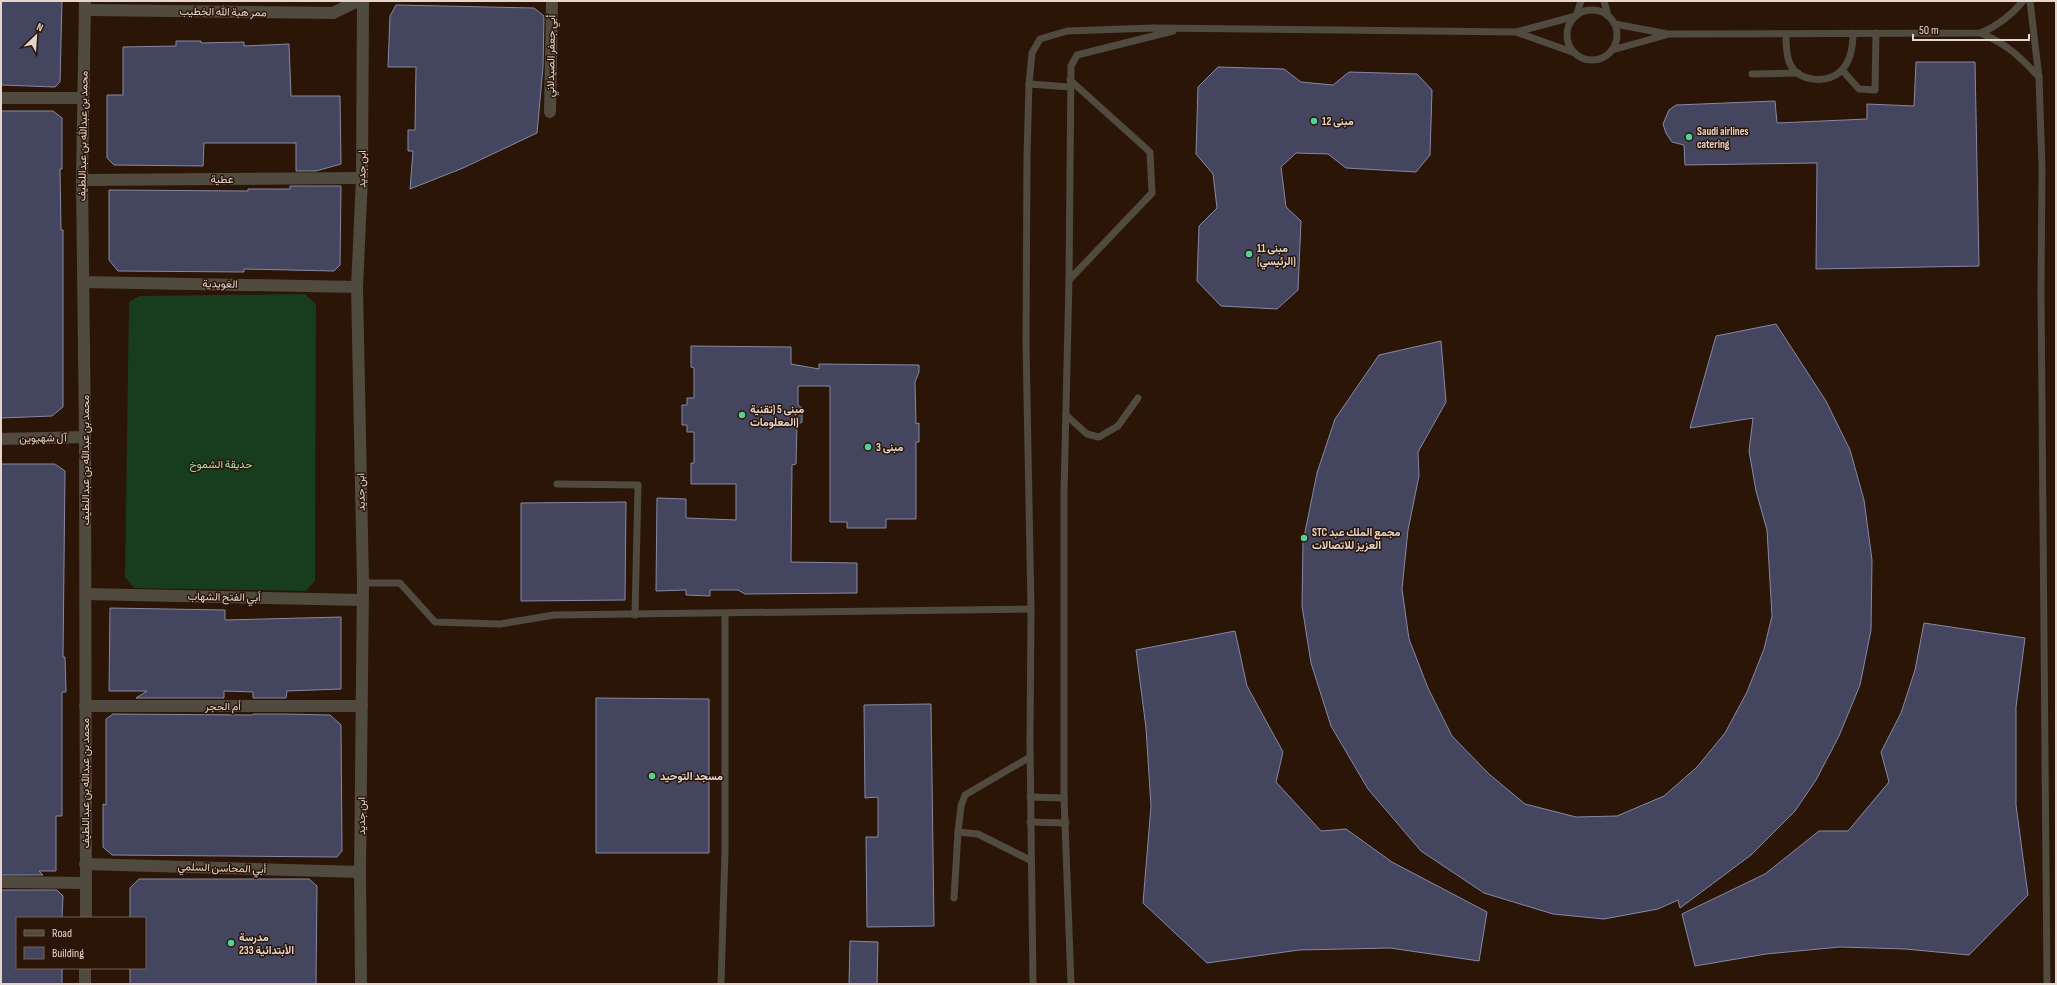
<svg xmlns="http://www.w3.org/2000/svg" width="2057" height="985" viewBox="0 0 2057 985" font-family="'Sofia Sans Condensed',Vazirmatn,sans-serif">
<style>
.garden{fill:#173d1e}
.building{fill:#44465f;stroke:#8688a4}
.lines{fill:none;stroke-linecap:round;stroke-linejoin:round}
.service{stroke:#504a3f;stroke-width:7}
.minor{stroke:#504a3f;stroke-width:12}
.poi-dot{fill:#51d397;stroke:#2a1507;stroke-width:1.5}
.labels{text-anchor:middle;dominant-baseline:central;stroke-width:3;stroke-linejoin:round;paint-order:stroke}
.street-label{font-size:11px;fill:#e5d5cc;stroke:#2a1507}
.poi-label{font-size:11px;font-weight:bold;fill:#e5d5cc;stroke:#2a1507;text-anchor:start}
.park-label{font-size:11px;fill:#a3e3ab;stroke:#2a1507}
</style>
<rect width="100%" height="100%" fill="#2a1507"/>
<path class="garden" d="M 305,294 L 316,304 L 315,581 L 306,591 L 134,588 L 125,577 L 129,302 L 139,296 Z"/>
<g class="building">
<path d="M 1,1 L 62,1 L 60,82 L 55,87 L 1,85 Z"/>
<path d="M 396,5 L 534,8 L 544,16 L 543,67 L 537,133 L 463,168 L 410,189 L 413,151 L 408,151 L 408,130 L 415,130 L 416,67 L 388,67 L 390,16 Z"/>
<path d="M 176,41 L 201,41 L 201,43 L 244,42 L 244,46 L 289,44 L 291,96 L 340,96 L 341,164 L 316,171 L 296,171 L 296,143 L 204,143 L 203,166 L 114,165 L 107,158 L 107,95 L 123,95 L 123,47 L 176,46 Z"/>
<path d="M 1916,62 L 1975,62 L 1979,266 L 1816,269 L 1817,163 L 1685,165 L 1684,145 L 1672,142 L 1666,133 L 1663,124 L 1669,110 L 1676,105 L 1775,101 L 1777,123 L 1867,119 L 1867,104 L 1914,106 Z"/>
<path d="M 1218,67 L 1284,69 L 1301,82 L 1333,85 L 1349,72 L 1417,74 L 1432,90 L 1430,155 L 1416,172 L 1346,168 L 1328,154 L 1296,153 L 1281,167 L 1286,207 L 1301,221 L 1298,290 L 1277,309 L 1221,306 L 1197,281 L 1199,226 L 1217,208 L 1213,174 L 1196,154 L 1198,87 Z"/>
<path d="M 1,111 L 53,111 L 62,118 L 62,169 L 60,169 L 61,230 L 63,230 L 63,407 L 52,416 L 1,418 Z"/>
<path d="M 290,186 L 341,186 L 340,265 L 334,271 L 244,269 L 244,272 L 118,271 L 109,260 L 109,190 L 248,191 L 248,189 L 290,189 Z"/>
<path d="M 1776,324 L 1826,401 L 1850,450 L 1864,500 L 1872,560 L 1871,630 L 1860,685 L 1839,736 L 1816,780 L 1795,811 L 1751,855 L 1680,908 L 1678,900 L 1658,909 L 1604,919 L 1553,914 L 1484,893 L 1421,851 L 1368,789 L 1331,726 L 1311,663 L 1302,606 L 1303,542 L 1317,473 L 1335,419 L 1379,355 L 1441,341 L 1446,402 L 1418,452 L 1419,476 L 1408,530 L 1402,589 L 1409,639 L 1428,688 L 1452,736 L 1489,774 L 1525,804 L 1576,817 L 1617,816 L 1664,796 L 1697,767 L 1725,733 L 1747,692 L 1764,649 L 1772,616 L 1767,530 L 1756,491 L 1749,451 L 1753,418 L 1690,428 L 1716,336 Z"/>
<path d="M 691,346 L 791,347 L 791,364 L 819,369 L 819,364 L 919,365 L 919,372 L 915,382 L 916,424 L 919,423 L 919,442 L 916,442 L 916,519 L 886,519 L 886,528 L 847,528 L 847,522 L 830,522 L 830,386 L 798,386 L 798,405 L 802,408 L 802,422 L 797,425 L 796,464 L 792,465 L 791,562 L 857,563 L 857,593 L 745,594 L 738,590 L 710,590 L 710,596 L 686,595 L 686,590 L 656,591 L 657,498 L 686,499 L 686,518 L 736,520 L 736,484 L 691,484 L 691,463 L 694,463 L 694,432 L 687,432 L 687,425 L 682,425 L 682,405 L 687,405 L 687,398 L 694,398 L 694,368 L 691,367 Z"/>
<path d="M 1,464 L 55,464 L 65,471 L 63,657 L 65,657 L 66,692 L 62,692 L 62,816 L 56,816 L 56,871 L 39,871 L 43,875 L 1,875 Z"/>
<path d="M 626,502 L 625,600 L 521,601 L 521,503 Z"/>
<path d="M 110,608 L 225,610 L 225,620 L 341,617 L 341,689 L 287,691 L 286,698 L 253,698 L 253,692 L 224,691 L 224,698 L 136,698 L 147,691 L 109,691 Z"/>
<path d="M 1924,623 L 2025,638 L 2016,707 L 2016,805 L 2028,895 L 1969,955 L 1905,949 L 1840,947 L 1766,954 L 1695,966 L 1682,914 L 1765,874 L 1819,831 L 1848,831 L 1889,782 L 1881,752 L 1901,713 L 1915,670 Z"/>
<path d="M 1235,631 L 1247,686 L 1283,752 L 1276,782 L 1321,831 L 1346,829 L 1392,862 L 1487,912 L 1479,961 L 1390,948 L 1299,950 L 1207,963 L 1143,903 L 1151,806 L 1146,728 L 1136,650 Z"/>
<path d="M 596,698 L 709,699 L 709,853 L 596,853 Z"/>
<path d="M 931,704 L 934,926 L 867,927 L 866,837 L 878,837 L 878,797 L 865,798 L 864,705 Z"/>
<path d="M 113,714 L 252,715 L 253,714 L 286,714 L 330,715 L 341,725 L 342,851 L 337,857 L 112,855 L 103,847 L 103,804 L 106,805 L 106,719 Z"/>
<path d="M 139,879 L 309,879 L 317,886 L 316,984 L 130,984 L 130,968 L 145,968 L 145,918 L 130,918 L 130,888 Z"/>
<path d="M 1,890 L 57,890 L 63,896 L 62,918 L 17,918 L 17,968 L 62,968 L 62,984 L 1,984 Z"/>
<path d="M 850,941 L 878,942 L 877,984 L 849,984 Z"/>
</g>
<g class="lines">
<g class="service">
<path d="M 1604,1 L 1608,16"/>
<path d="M 2030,1 L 2039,78 L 2042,167 L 2041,291 L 2047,984"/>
<circle cx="1592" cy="35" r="25"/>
<path d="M 1615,24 L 1668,34 L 1981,33 C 1999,25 2011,16 2023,1"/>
<path d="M 1516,32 L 1575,53"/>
<path d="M 1981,33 C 2008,45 2019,56 2039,77"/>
<path d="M 1786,34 C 1786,43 1786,56 1790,64 C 1799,82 1827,84 1841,71 C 1851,61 1853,47 1853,33"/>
<path d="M 1612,50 L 1666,35"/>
<path d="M 1842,70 L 1859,89 L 1875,90 L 1876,33"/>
<path d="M 1752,74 L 1798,73"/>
<path d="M 1029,84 L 1070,87"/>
<path d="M 1069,280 L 1152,193 L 1150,152 L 1070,80"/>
<path d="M 1066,415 L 1087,434 L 1099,437 L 1118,426 L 1138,398"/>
<path d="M 557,484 L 638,485 L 635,615"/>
<path d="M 363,583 L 400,583 L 435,622 L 500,624 L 554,615 L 1031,609"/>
<path d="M 1030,757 L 965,795 L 961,806 L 958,832 L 978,834 L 1030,860"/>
<path d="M 1030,797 L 1064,798"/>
<path d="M 1030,822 L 1066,823"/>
<path d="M 954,898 L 958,832"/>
<path d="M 721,984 L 725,852 L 725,614"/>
<path d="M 1033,984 L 1030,743 L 1031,609 L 1026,343 L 1027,156 L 1029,84 L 1032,53 L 1040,39 L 1067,31 L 1153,28 L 1516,32 L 1576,16 L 1581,1"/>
<path d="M 1071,984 L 1064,797 L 1064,493 L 1069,280 L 1071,66 L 1077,55 L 1173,31"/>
</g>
<g class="minor">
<path d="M 85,1 L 82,180 L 85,437 L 86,918"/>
<path d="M 86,10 L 333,13 L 358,1"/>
<path d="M 1,98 L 82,98"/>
<path d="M 550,112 L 552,1"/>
<path d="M 82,180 L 362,178"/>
<path d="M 83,282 L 357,287"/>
<path d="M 1,439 L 85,437"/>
<path d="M 86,594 L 362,600"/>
<path d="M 85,706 L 362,706"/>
<path d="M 85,864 L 360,872"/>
<path d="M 1,882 L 86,883"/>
<path d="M 85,984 L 85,968"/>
<path d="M 361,984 L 360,872 L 363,583 L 357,287 L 362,178 L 363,1"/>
</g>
</g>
<g class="poi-dot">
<circle cx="1314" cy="121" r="4"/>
<circle cx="1689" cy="137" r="4"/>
<circle cx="1249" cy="254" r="4"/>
<circle cx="742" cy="415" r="4"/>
<circle cx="868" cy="447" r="4"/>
<circle cx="1304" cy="538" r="4"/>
<circle cx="652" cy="776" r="4"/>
<circle cx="231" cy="943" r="4"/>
</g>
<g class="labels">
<g class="street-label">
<text transform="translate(223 12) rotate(1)">ممر هبة الله الخطيب</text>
<text transform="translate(551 56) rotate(-89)">أبي جعفر الصيدلاني</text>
<text transform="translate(83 136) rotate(-89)">محمد بن عبدالله بن عبداللطيف</text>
<text transform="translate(362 169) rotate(-89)">ابن جديد</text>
<text x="222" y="179">عطية</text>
<text transform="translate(220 284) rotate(1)">الغويدية</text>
<text transform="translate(43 438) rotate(-1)">آل شهيوين</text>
<text transform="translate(85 460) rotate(-90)">محمد بن عبدالله بن عبداللطيف</text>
<text transform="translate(361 492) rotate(-91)">ابن جديد</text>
<text transform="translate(224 597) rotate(1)">أبي الفتح الشهاب</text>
<text x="223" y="706">أم الحجر</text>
<text transform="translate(85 783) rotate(-90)">محمد بن عبدالله بن عبداللطيف</text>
<text transform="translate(361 816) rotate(-90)">ابن جديد</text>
<text transform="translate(222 868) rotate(2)">أبي المحاسن السلمي</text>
</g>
<g class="poi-label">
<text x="1322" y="121">مبنى 12</text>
<text x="1697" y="131">Saudi airlines<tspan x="1697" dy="13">catering</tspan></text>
<text x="1257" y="248">مبنى 11<tspan x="1257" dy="13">(الرئيسي)</tspan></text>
<text x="750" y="409">مبنى 5 (تقنية<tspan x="750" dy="13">المعلومات)</tspan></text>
<text x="876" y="447">مبنى 3</text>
<text x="1312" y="532">STC مجمع الملك عبد<tspan x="1312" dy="13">العزيز للاتصالات</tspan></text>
<text x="660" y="776">مسجد التوحيد</text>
<text x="239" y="937">مدرسة<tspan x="239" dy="13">الأبتدائية 233</tspan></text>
</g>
<g class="park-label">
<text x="221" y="464">حديقة الشموخ</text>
</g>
</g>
<rect width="2057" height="985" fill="none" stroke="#e5d5cc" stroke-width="4"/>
<rect x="16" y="917" width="130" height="52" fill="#2a1507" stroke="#756256"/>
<rect x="24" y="930" width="20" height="6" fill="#504a3f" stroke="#756256"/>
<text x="52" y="937" font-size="12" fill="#e5d5cc">Road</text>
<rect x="24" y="947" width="20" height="12" fill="#44465f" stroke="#756256"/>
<text x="52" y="957" font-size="12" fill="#e5d5cc">Building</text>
<g transform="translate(36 36) rotate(25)" stroke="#2a1507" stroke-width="3" paint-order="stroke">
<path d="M0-3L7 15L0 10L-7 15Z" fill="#e5d5cc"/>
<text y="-6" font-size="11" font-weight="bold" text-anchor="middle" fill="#e5d5cc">N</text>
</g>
<path d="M1913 34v6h116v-6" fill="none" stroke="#e5d5cc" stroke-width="2"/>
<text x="1919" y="34" font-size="12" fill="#e5d5cc" stroke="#2a1507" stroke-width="3" paint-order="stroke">50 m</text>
</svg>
